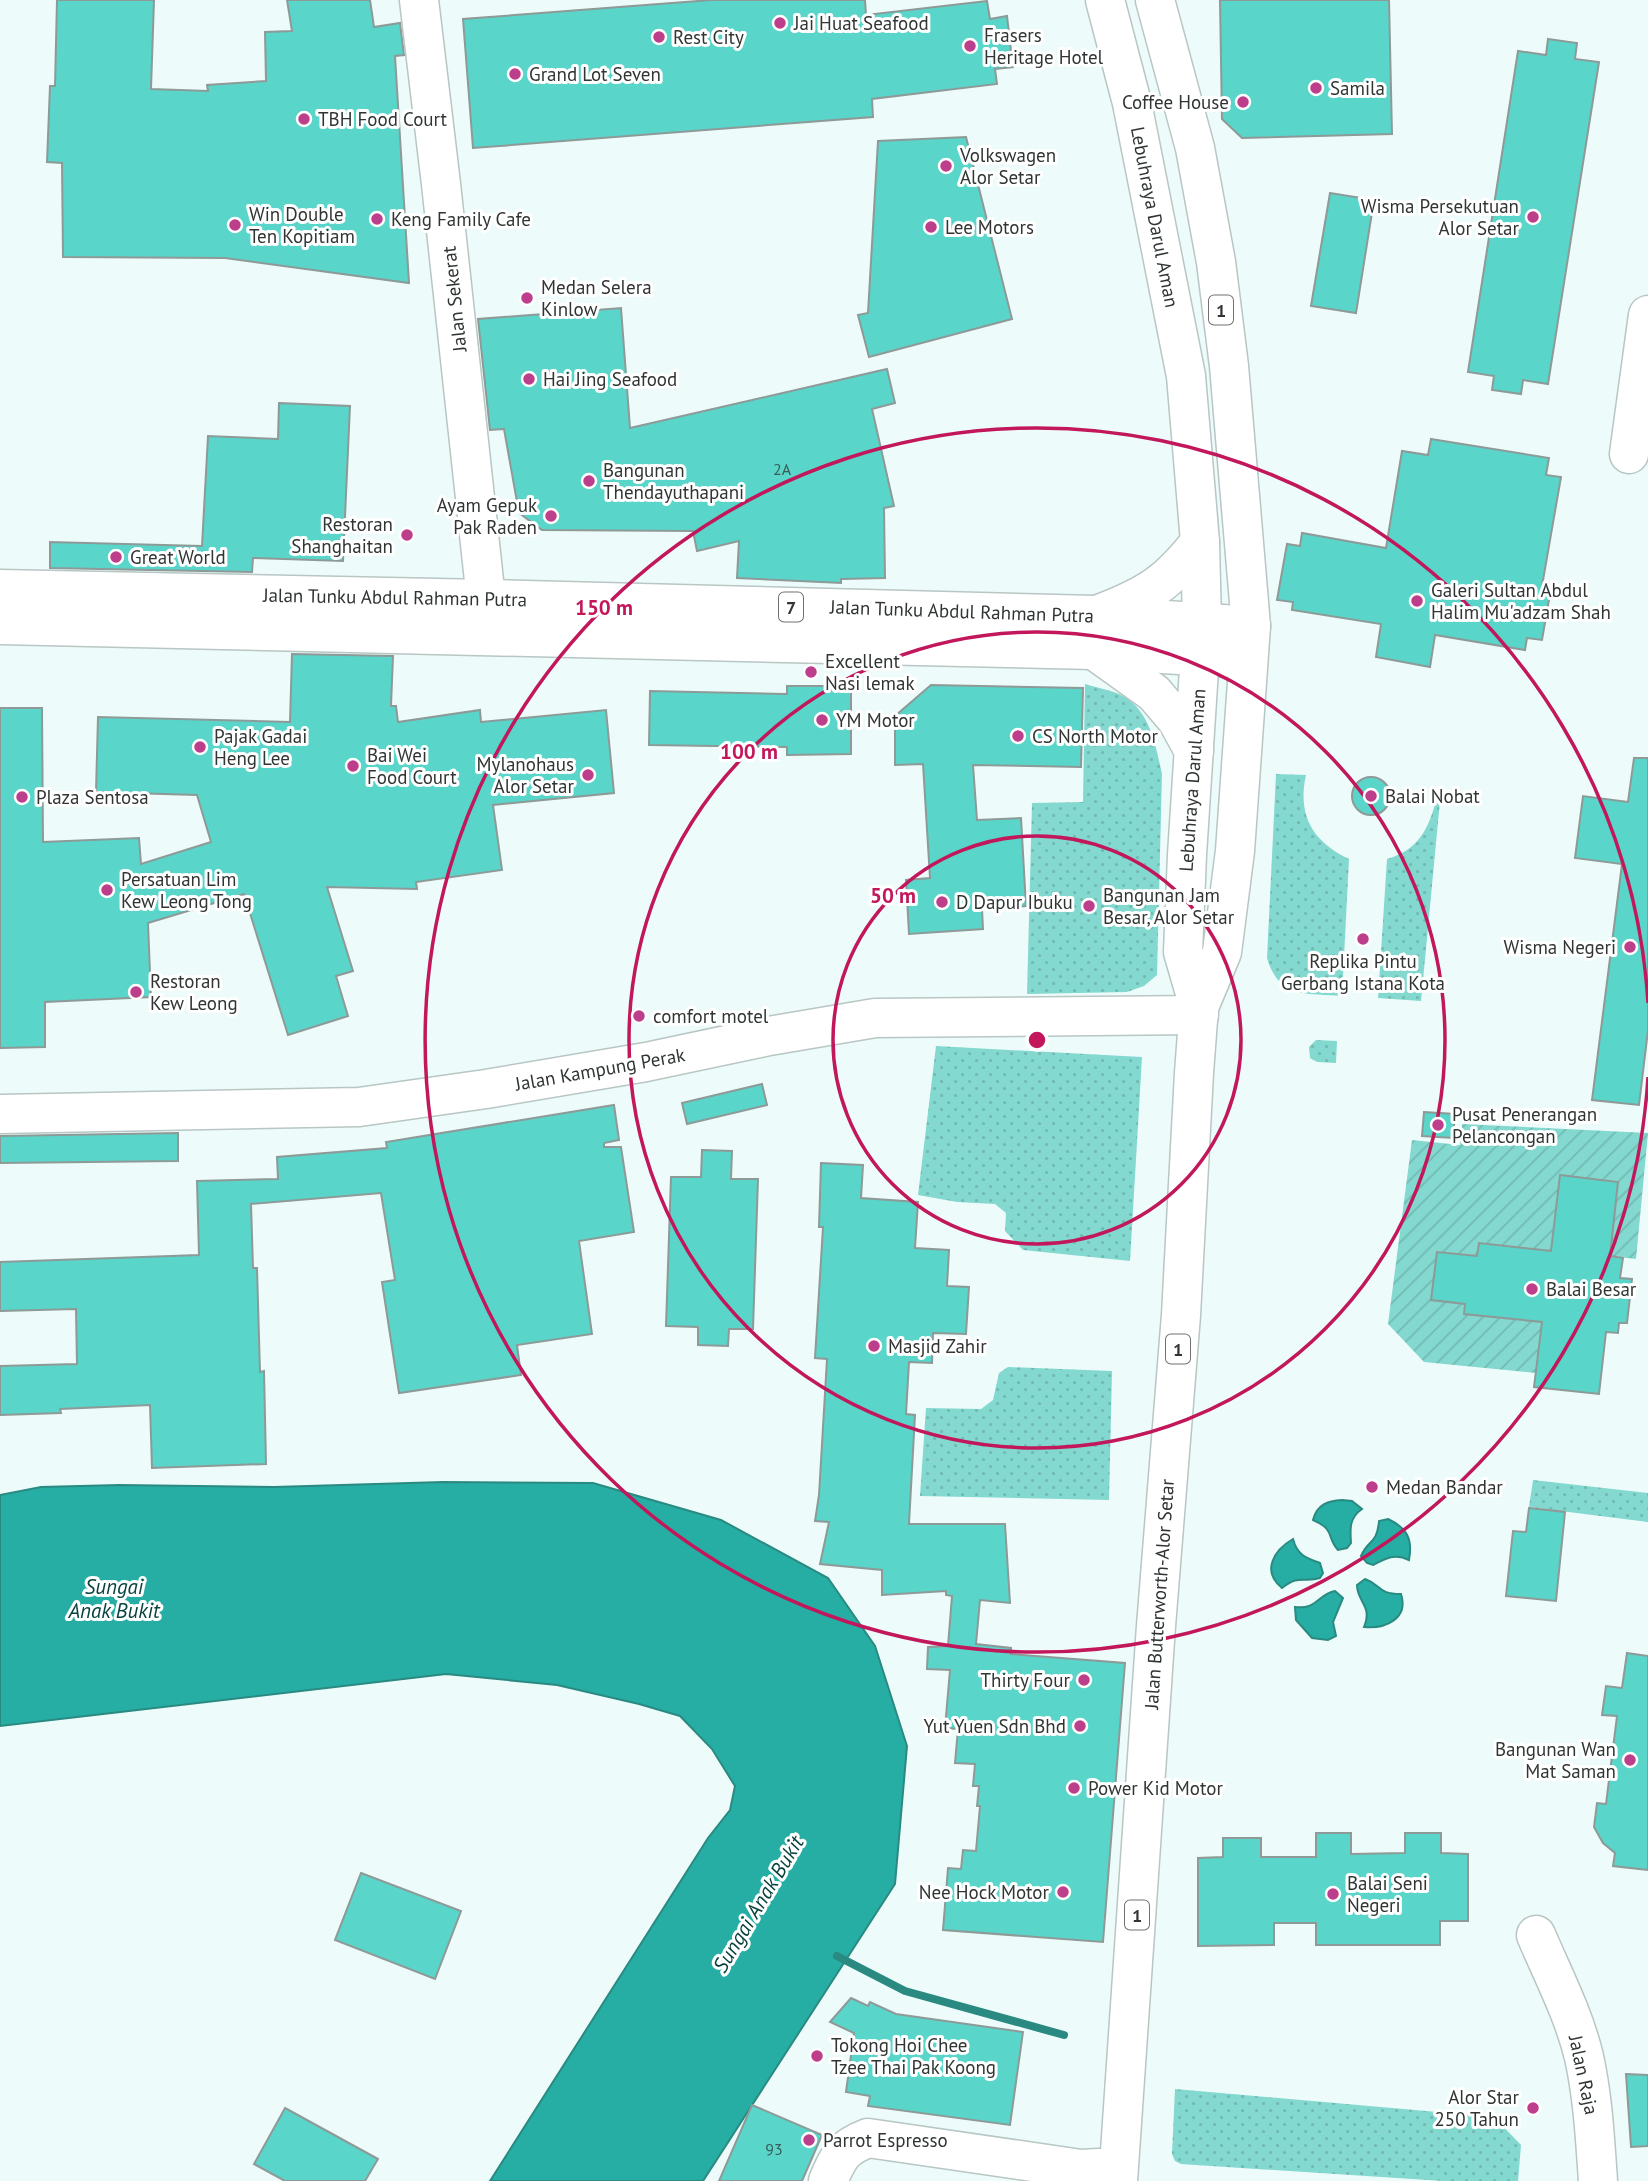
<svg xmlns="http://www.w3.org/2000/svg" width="1648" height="2181" viewBox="0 0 1648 2181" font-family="'PT Sans',sans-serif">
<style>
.grass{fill:url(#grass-dots)}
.garden{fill:url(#garden-furrows)}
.water{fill:#27aea4;stroke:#2a8a82;stroke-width:2}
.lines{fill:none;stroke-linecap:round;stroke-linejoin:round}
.stream{stroke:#2a8a82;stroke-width:8}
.building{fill:#5ad5ca;stroke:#8d9a98;stroke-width:2}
.minor-casing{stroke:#b8c6c4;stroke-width:41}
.major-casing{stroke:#b8c6c4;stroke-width:41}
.minor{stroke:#fff;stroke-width:38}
.major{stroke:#fff;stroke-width:38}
.ring{fill:none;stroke:#c2185b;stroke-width:3.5}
.poi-dot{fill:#bd3e8b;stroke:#fff;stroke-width:2.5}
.labels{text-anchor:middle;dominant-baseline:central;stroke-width:6;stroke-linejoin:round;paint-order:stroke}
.number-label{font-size:16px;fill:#3a5d5a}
.shield{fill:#fff;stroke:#6e7271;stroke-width:2}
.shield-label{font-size:18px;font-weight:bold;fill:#303534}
.poi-label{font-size:19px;fill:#303534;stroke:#fff;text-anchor:start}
.street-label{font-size:19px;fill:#303534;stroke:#fff}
.water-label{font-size:21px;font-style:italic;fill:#09433f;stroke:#fff}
.centre{fill:#c2185b;stroke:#fff;stroke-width:3.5}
.ring-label{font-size:21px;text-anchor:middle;font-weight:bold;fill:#c2185b;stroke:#fff;stroke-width:6;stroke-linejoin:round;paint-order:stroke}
</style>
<defs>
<pattern id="grass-dots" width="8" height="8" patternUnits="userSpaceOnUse" patternTransform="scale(1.75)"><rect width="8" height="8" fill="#83d8cf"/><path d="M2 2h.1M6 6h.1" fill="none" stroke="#71bab2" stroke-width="1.8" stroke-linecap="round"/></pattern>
<pattern id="garden-furrows" width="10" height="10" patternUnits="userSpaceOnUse" patternTransform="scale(1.75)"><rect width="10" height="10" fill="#83d8cf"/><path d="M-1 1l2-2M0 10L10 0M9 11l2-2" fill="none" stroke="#71bab2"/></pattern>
</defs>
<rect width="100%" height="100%" fill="#edfcfa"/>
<g class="grass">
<path d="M 1085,684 C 1098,688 1117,691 1128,699 C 1151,716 1156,747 1162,774 L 1157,975 L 1144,986 L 1127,992 L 1027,994 L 1032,803 L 1083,802 Z"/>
<path d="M 1276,774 L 1306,775 C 1297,816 1313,842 1349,859 L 1342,996 C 1306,993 1279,999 1267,958 Z"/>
<path d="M 1436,801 L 1440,801 L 1421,1001 L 1378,998 L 1387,859 C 1418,850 1428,830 1436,801 Z"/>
<path d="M 1316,1040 L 1337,1041 L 1336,1063 L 1317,1062 L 1310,1058 L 1309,1047 Z"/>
<path d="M 936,1046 L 1142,1057 L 1130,1261 L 1023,1250 L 1005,1231 L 1006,1213 L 995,1204 L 957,1202 L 918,1195 Z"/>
<path d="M 1008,1367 L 1112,1371 L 1109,1500 L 920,1496 L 926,1408 L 981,1409 L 993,1400 L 999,1373 Z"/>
<path d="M 1533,1480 L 1648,1493 L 1648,1522 L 1529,1507 Z"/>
<path d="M 1175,2089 L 1494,2117 L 1521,2145 L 1518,2181 L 1443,2181 L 1181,2164 L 1175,2161 L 1172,2154 Z"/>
</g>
<path class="garden" d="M 1462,1124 L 1648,1133 L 1636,1259 L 1610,1256 L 1618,1182 L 1560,1175 L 1551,1251 L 1479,1243 L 1477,1256 L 1437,1252 L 1432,1300 L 1465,1304 L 1465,1314 L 1542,1322 L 1536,1373 L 1424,1362 L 1388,1324 L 1412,1140 L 1460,1145 Z"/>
<g class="water">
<path d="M 443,1482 L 593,1483 L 721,1520 L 828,1578 L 875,1646 L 907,1746 L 895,1884 L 703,2181 L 490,2181 L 708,1838 L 730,1810 L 735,1786 L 712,1749 L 680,1716 L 639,1704 L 557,1685 L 446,1674 L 0,1726 L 0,1495 L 41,1487 L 119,1485 L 274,1487 Z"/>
<path d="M 1342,1500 L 1352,1501 L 1362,1509 C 1349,1518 1350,1529 1351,1543 L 1347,1548 L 1338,1550 C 1326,1537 1336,1530 1313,1520 C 1317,1504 1328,1501 1342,1500 Z"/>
<path d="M 1388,1519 C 1407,1528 1413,1539 1409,1560 C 1395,1553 1386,1558 1373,1565 L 1367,1563 L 1361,1556 C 1368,1539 1377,1545 1379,1521 Z"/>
<path d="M 1293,1539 C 1297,1555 1306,1558 1320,1563 L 1323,1573 L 1320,1578 C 1304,1583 1299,1574 1282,1588 C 1261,1571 1274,1550 1293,1539 Z"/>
<path d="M 1365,1579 C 1382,1585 1377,1594 1401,1594 C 1409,1619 1385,1629 1364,1627 C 1373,1606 1357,1602 1357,1585 Z"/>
<path d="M 1335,1591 L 1343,1598 L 1333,1622 L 1336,1636 L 1328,1640 L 1312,1638 L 1296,1620 L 1295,1607 C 1317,1610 1318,1594 1335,1591 Z"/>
</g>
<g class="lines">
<path class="stream" d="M 837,1956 L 905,1991 L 1064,2035"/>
</g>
<g class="building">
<path d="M 57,0 L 154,0 L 151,89 L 208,91 L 207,85 L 266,81 L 265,32 L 292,31 L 287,0 L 370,0 L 374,27 L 400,23 L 404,55 L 395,56 L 409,283 L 225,258 L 63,257 L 62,163 L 47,162 L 50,86 L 55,86 Z"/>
<path d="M 711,0 L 865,0 L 866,15 L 987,1 L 990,19 L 1007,16 L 1013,67 L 995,69 L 997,84 L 872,99 L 873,117 L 473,148 L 463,19 Z"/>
<path d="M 1220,0 L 1389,0 L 1392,134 L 1242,138 L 1222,119 Z"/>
<path d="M 1548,39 L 1577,43 L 1575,59 L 1599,62 L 1548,384 L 1523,380 L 1521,394 L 1492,390 L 1494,376 L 1468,372 L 1518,51 L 1546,55 Z"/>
<path d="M 966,137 L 1012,319 L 869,357 L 858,315 L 868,313 L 878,141 Z"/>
<path d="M 1330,193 L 1374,200 L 1356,313 L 1311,306 Z"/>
<path d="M 621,308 L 630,428 L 887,369 L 895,403 L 872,409 L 894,506 L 884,508 L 885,578 L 841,579 L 841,583 L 737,578 L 739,541 L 697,551 L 693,531 L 542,530 L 519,513 L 504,429 L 490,430 L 478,319 Z"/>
<path d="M 279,403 L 350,406 L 343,561 L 253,558 L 252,572 L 50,568 L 50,542 L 202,546 L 208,436 L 278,439 Z"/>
<path d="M 1431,439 L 1549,458 L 1546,475 L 1561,477 L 1542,586 L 1551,588 L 1542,640 L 1527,638 L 1525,650 L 1435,635 L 1430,667 L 1376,657 L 1381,624 L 1292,610 L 1293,602 L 1277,600 L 1287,544 L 1300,546 L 1302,533 L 1386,548 L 1402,451 L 1428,455 Z"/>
<path d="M 292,654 L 393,656 L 391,706 L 396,706 L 398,722 L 480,710 L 481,722 L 606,710 L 614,793 L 493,805 L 502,870 L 416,882 L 417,889 L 327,887 L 353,971 L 336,976 L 348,1016 L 288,1035 L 244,894 L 148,923 L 151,997 L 45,1002 L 45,1047 L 0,1048 L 0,708 L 42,708 L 43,842 L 139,838 L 141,864 L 211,842 L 197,795 L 96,792 L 98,717 L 290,722 Z"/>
<path d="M 931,685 L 1083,688 L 1081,767 L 973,765 L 977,820 L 1021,818 L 1026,906 L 982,909 L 983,929 L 909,934 L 906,880 L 930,878 L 923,764 L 895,765 L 895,716 Z"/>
<path d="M 787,686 L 851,686 L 851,754 L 787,755 L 787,747 L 649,745 L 650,691 L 787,694 Z"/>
<path d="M 1634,758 L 1648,758 L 1648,1030 L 1639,1105 L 1592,1100 L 1622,864 L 1575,858 L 1583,796 L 1628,802 Z"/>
<circle cx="1371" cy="796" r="19"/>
<path d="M 762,1084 L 767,1105 L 687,1124 L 682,1103 Z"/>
<path d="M 614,1105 L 619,1140 L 604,1143 L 604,1147 L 621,1147 L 634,1232 L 579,1241 L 592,1334 L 517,1345 L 521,1375 L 399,1393 L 382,1282 L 395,1280 L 381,1193 L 251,1204 L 253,1268 L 257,1268 L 260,1372 L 264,1371 L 266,1464 L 152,1468 L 150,1405 L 60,1409 L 61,1413 L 0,1415 L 0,1366 L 77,1364 L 76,1309 L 0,1311 L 0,1262 L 199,1255 L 197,1181 L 278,1179 L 277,1157 L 387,1148 L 386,1142 Z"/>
<path d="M 1424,1112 L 1455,1114 L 1453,1138 L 1422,1136 Z"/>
<path d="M 178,1133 L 178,1161 L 0,1163 L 0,1136 Z"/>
<path d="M 702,1150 L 732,1151 L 731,1179 L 758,1179 L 753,1329 L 729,1329 L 728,1346 L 698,1345 L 698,1327 L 666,1326 L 671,1177 L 701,1177 Z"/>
<path d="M 821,1163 L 863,1165 L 861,1198 L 918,1202 L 915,1248 L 949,1250 L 947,1286 L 969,1287 L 966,1334 L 933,1333 L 932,1363 L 909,1362 L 906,1414 L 915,1415 L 909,1524 L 1005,1524 L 1010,1603 L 980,1600 L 976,1644 L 1011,1648 L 1011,1654 L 1125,1663 L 1103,1942 L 943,1930 L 948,1868 L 961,1869 L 963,1850 L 976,1851 L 980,1806 L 977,1806 L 979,1786 L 973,1786 L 975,1764 L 955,1763 L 958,1729 L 945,1728 L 950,1670 L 927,1669 L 928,1647 L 948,1646 L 952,1596 L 946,1595 L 946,1591 L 882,1595 L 882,1570 L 820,1564 L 829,1522 L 815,1521 L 819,1495 L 827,1359 L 815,1358 L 823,1227 L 819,1227 Z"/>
<path d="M 1560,1175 L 1618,1182 L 1610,1256 L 1623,1258 L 1620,1278 L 1632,1279 L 1627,1323 L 1619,1323 L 1618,1333 L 1606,1332 L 1599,1394 L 1534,1387 L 1542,1322 L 1464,1314 L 1465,1304 L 1431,1300 L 1437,1252 L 1477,1256 L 1479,1243 L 1551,1251 Z"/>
<path d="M 1529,1508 L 1565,1512 L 1556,1601 L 1506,1596 L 1513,1531 L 1526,1532 Z"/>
<path d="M 1627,1653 L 1648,1656 L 1648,1870 L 1613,1866 L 1615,1853 L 1603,1843 L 1594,1827 L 1597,1803 L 1606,1804 L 1617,1716 L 1602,1715 L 1606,1686 L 1622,1688 Z"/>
<path d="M 1316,1833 L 1351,1833 L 1351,1854 L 1405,1853 L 1405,1833 L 1441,1833 L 1441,1853 L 1468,1854 L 1468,1921 L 1440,1921 L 1440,1945 L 1316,1945 L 1316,1923 L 1274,1923 L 1274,1945 L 1198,1946 L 1198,1858 L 1223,1857 L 1223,1838 L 1261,1838 L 1261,1857 L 1316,1857 Z"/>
<path d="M 361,1873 L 461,1911 L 435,1979 L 335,1940 Z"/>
<path d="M 851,1998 L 868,2006 L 870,2002 L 896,2014 L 1023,2032 L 1010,2125 L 868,2106 L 870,2096 L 846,2092 L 854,2033 L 830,2022 Z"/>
<path d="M 1626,2074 L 1648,2075 L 1648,2146 L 1631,2147 Z"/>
<path d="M 752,2105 L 822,2135 L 802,2181 L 719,2181 Z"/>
<path d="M 285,2108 L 378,2159 L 365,2181 L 285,2181 L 254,2164 Z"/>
</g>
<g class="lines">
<defs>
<g id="minor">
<path d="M 419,0 L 441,184 L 486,599"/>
<path d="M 1629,454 L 1648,315"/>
<path d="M 0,1114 L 359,1107 L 486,1089 L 646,1062 L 769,1036 L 875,1018 L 1199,1015"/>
<path d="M 1536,1935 C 1553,1975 1574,2015 1584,2057 C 1593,2098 1595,2139 1598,2181"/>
<path d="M 828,2181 C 839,2156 842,2148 868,2138 L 1081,2169 L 1099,2168 L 1117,2181"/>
</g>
<g id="major">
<path d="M 1105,0 L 1132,103 L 1186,376 L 1200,542 L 1202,623 L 1187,855 L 1183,952 L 1199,1007"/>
<path d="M 0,589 L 486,599 L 1095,615 L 1251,626"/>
<path d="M 1102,613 C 1149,595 1169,582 1200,542"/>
<path d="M 0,625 L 1094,650 L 1248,659"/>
<path d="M 1094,650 L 1154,693 L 1177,720 L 1194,751"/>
<path d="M 1118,2181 L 1156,1626 L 1181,1315 L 1194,1073 L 1199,1007 L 1222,952 L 1235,851 L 1251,626 L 1229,366 L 1216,262 L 1195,148 L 1155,0"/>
</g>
</defs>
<use href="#minor" class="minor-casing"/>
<use href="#major" class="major-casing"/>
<use href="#minor" class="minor"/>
<use href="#major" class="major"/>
</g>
<g class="ring">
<circle cx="1037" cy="1040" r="204"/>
<circle cx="1037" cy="1040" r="408"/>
<path d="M1648 1077A612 612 0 1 1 1648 1003"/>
</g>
<g class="poi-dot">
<circle cx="780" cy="23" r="7"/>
<circle cx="659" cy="37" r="7"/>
<circle cx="970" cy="46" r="7"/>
<circle cx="515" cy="74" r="7"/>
<circle cx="1316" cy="88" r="7"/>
<circle cx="1243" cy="102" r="7"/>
<circle cx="304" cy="119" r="7"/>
<circle cx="946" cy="166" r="7"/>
<circle cx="1533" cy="217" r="7"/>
<circle cx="377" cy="219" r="7"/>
<circle cx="235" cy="225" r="7"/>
<circle cx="931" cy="227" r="7"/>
<circle cx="527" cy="298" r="7"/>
<circle cx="529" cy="379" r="7"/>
<circle cx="589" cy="481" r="7"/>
<circle cx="551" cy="516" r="7"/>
<circle cx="407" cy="535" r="7"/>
<circle cx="116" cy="557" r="7"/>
<circle cx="1417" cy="601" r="7"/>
<circle cx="811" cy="672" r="7"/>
<circle cx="822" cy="720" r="7"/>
<circle cx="1018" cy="736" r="7"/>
<circle cx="200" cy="747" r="7"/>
<circle cx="353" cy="766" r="7"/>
<circle cx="588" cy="775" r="7"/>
<circle cx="1371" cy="796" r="7"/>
<circle cx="22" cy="797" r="7"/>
<circle cx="107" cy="890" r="7"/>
<circle cx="942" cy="902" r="7"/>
<circle cx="1089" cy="906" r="7"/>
<circle cx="1363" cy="939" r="7"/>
<circle cx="1630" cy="947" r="7"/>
<circle cx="136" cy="992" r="7"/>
<circle cx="639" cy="1016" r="7"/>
<circle cx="1438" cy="1125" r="7"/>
<circle cx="1532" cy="1289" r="7"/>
<circle cx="874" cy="1346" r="7"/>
<circle cx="1372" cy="1487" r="7"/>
<circle cx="1084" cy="1680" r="7"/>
<circle cx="1080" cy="1726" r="7"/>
<circle cx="1630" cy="1760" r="7"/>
<circle cx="1074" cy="1788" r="7"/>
<circle cx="1063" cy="1892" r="7"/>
<circle cx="1333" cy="1894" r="7"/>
<circle cx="817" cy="2056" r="7"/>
<circle cx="1533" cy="2108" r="7"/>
<circle cx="809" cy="2140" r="7"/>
</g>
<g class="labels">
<g class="number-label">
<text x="782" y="469">2A</text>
<text x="774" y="2149">93</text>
</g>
<g class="shield">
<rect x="1209" y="295.5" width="24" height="29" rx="5"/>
<rect x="779" y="592.5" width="24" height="29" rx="5"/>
<rect x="1166" y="1334.5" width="24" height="29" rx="5"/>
<rect x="1125" y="1900.5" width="24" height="29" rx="5"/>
</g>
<g class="shield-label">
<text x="1221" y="310">1</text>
<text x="791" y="607">7</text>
<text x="1178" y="1349">1</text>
<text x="1137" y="1915">1</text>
</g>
<g class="poi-label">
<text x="794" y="23">Jai Huat Seafood</text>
<text x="984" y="35">Frasers<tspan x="984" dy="22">Heritage Hotel</tspan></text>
<text x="673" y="37">Rest City</text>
<text x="529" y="74">Grand Lot Seven</text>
<text x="1330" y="88">Samila</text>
<text x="1229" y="102" text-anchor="end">Coffee House</text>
<text x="318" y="119">TBH Food Court</text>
<text x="960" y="155">Volkswagen<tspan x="960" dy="22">Alor Setar</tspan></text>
<text x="1519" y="206" text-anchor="end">Wisma Persekutuan<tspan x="1519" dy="22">Alor Setar</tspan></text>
<text x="249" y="214">Win Double<tspan x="249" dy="22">Ten Kopitiam</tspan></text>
<text x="391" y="219">Keng Family Cafe</text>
<text x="945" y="227">Lee Motors</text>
<text x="541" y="287">Medan Selera<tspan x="541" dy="22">Kinlow</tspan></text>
<text x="543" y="379">Hai Jing Seafood</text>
<text x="603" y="470">Bangunan<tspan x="603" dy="22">Thendayuthapani</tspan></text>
<text x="537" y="505" text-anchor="end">Ayam Gepuk<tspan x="537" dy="22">Pak Raden</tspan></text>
<text x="393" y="524" text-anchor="end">Restoran<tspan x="393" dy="22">Shanghaitan</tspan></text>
<text x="130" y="557">Great World</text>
<text x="1431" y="590">Galeri Sultan Abdul<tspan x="1431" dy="22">Halim Mu'adzam Shah</tspan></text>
<text x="825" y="661">Excellent<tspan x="825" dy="22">Nasi lemak</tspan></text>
<text x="836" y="720">YM Motor</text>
<text x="214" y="736">Pajak Gadai<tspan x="214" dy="22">Heng Lee</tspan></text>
<text x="1032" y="736">CS North Motor</text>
<text x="367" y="755">Bai Wei<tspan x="367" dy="22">Food Court</tspan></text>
<text x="574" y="764" text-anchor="end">Mylanohaus<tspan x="574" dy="22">Alor Setar</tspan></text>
<text x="1385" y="796">Balai Nobat</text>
<text x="36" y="797">Plaza Sentosa</text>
<text x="121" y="879">Persatuan Lim<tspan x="121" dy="22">Kew Leong Tong</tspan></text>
<text x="1103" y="895">Bangunan Jam<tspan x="1103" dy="22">Besar, Alor Setar</tspan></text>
<text x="956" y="902">D Dapur Ibuku</text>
<text x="1616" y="947" text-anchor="end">Wisma Negeri</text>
<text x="1363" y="961" text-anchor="middle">Replika Pintu<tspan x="1363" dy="22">Gerbang Istana Kota</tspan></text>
<text x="150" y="981">Restoran<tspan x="150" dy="22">Kew Leong</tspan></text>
<text x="653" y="1016">comfort motel</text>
<text x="1452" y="1114">Pusat Penerangan<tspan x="1452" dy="22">Pelancongan</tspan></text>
<text x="1546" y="1289">Balai Besar</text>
<text x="888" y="1346">Masjid Zahir</text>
<text x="1386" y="1487">Medan Bandar</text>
<text x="1070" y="1680" text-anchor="end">Thirty Four</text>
<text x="1066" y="1726" text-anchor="end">Yut Yuen Sdn Bhd</text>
<text x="1616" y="1749" text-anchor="end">Bangunan Wan<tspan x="1616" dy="22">Mat Saman</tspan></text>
<text x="1088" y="1788">Power Kid Motor</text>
<text x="1347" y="1883">Balai Seni<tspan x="1347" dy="22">Negeri</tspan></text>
<text x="1049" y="1892" text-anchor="end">Nee Hock Motor</text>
<text x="831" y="2045">Tokong Hoi Chee<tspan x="831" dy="22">Tzee Thai Pak Koong</tspan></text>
<text x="1519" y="2097" text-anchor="end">Alor Star<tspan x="1519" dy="22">250 Tahun</tspan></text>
<text x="823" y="2140">Parrot Espresso</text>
</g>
<g class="street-label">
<text transform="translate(1155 217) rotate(79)">Lebuhraya Darul Aman</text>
<text transform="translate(454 299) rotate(-96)">Jalan Sekerat</text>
<text transform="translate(395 597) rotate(1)">Jalan Tunku Abdul Rahman Putra</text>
<text transform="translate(962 611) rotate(2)">Jalan Tunku Abdul Rahman Putra</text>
<text transform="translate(1192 780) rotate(-86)">Lebuhraya Darul Aman</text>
<text transform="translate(600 1069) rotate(-10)">Jalan Kampung Perak</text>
<text transform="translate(1159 1594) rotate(-86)">Jalan Butterworth-Alor Setar</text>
<text transform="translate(1584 2075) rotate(78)">Jalan Raja</text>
</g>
<g class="water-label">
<text x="114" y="1586">Sungai<tspan x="114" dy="24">Anak Bukit</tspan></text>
<text transform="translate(758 1904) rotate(-59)">Sungai Anak Bukit</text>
</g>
</g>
<circle cx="1037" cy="1040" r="10" class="centre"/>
<g class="ring-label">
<text x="604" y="615">150 m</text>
<text x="749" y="759">100 m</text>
<text x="893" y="903">50 m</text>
</g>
</svg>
